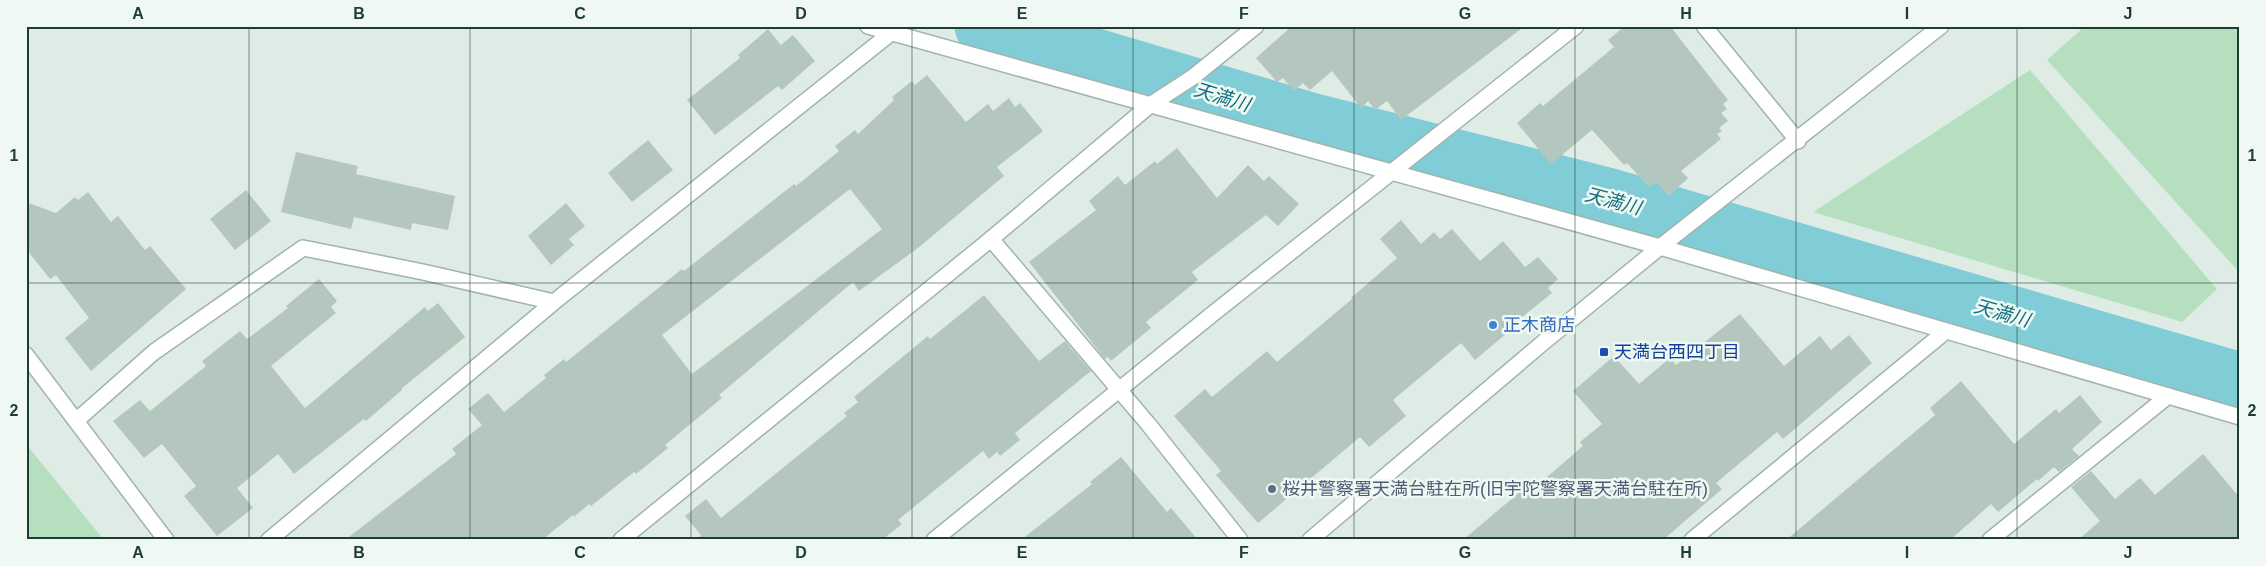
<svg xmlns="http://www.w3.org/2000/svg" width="2266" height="566" viewBox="0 0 2266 566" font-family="Arial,'Noto Sans JP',sans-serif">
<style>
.green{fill:#b5dfbe}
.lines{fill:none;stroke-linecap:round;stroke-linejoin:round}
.river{stroke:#81cdd7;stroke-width:61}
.building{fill:#b4c7be;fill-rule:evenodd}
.minor-casing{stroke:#a1b4ac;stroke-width:18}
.tertiary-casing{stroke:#a1b4ac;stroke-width:18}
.minor{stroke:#fff;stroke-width:15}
.tertiary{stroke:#fff;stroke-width:15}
.grid{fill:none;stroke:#1e3d33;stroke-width:1;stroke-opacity:0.55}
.shop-dot{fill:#3f7fe0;stroke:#eff8f3;stroke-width:2}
.transit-dot{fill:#1a4fb4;stroke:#eff8f3;stroke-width:2}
.service-dot{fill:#5c6f8a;stroke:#eff8f3;stroke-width:2}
.labels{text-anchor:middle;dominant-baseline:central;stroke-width:5;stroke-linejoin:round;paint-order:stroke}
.shop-label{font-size:18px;fill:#366cbe;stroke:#eff8f3;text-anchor:start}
.transit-label{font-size:18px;fill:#164399;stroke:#eff8f3;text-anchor:start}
.service-label{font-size:18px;fill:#4e5e75;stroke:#eff8f3;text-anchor:start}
.water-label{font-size:19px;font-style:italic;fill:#13717e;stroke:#eff8f3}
.neatline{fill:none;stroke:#1e3d33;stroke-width:2}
.grid-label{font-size:16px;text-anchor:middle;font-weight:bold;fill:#1e3d33}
</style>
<rect width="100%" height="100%" fill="#dfece5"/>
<g class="green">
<path d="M 2085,26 L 2240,26 L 2240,273 L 2047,60 Z"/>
<path d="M 2030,70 L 2217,289 L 2182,322 L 1813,212 Z"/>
<path d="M 26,444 L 104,540 L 26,540 Z"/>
</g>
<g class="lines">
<path class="river" d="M 985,26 L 1310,123 L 1607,198 L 2240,383"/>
</g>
<g class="building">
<path d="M 1292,26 L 1525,26 L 1401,120 L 1387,101 L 1375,110 L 1368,101 L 1361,108 L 1332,71 L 1310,90 L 1303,83 L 1294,91 L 1283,78 L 1277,82 L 1256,58 Z"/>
<path d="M 1625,26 L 1670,26 L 1728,100 L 1723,104 L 1727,109 L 1721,113 L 1728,121 L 1719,128 L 1722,131 L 1717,134 L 1721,139 L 1681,171 L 1688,178 L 1669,196 L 1656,182 L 1649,187 L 1627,163 L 1624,165 L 1592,130 L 1551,164 L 1517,123 L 1540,103 L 1543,106 L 1614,47 L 1608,40 Z"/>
<path d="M 768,29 L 781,45 L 793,35 L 815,61 L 782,90 L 778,86 L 715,135 L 687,100 L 740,58 L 738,55 Z"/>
<path d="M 927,75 L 966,122 L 988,104 L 993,111 L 1009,98 L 1015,107 L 1020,103 L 1043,131 L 997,167 L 1004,176 L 918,248 L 859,291 L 853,282 L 719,395 L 722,398 L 665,445 L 668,448 L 636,474 L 634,472 L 591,506 L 589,504 L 574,517 L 573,515 L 542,540 L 345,540 L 456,454 L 452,449 L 482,425 L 468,409 L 488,393 L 504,412 L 546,378 L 544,375 L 564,359 L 566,362 L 682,269 L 684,271 L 794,184 L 796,186 L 839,151 L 835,146 L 855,130 L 858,134 L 894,100 L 892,97 L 912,81 L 915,85 ZM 850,189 L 882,229 L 692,374 L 662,335 Z"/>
<path d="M 648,140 L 673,170 L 632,202 L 608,173 Z"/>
<path d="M 1177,148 L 1217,198 L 1248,165 L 1264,181 L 1269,176 L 1299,204 L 1278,226 L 1266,215 L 1192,272 L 1198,280 L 1146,322 L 1151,328 L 1111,361 L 1108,357 L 1105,359 L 1029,262 L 1096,210 L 1089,201 L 1118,176 L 1125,185 L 1155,161 L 1157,164 Z"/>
<path d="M 296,152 L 358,166 L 356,174 L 455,196 L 448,230 L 412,223 L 411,230 L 354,217 L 351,229 L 281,212 Z"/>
<path d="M 246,190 L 271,221 L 235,250 L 210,219 Z"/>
<path d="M 88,192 L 111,222 L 118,216 L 145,250 L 150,246 L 186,289 L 91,371 L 65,338 L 89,318 L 56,275 L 50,279 L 26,249 L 26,202 L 56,213 L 75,197 L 78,200 Z"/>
<path d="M 566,203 L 585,226 L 569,239 L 574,245 L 551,265 L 528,236 Z"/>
<path d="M 1401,220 L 1421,244 L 1434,232 L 1440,239 L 1452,229 L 1480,261 L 1503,241 L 1525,267 L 1538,257 L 1558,279 L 1548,288 L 1552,293 L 1511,326 L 1513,328 L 1475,360 L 1461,343 L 1393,400 L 1406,416 L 1369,447 L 1360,437 L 1258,523 L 1216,475 L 1221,471 L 1174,416 L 1205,389 L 1212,397 L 1267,351 L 1277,362 L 1352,299 L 1351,298 L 1397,258 L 1380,239 Z"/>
<path d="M 319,279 L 337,301 L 331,307 L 336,313 L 271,366 L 305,408 L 425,307 L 428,311 L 438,303 L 465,337 L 401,389 L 402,390 L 366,421 L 364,419 L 294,474 L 278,454 L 237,488 L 253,508 L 217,536 L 184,496 L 196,486 L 162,444 L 144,458 L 113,421 L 140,400 L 150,411 L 206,366 L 202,361 L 240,331 L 247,339 L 288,308 L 286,306 Z"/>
<path d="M 984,295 L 1039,361 L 1065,341 L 1091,371 L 1015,433 L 1020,440 L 1000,456 L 997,452 L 989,459 L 983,451 L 898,520 L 902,524 L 882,540 L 695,540 L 701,535 L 685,516 L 706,499 L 721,518 L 847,416 L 844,413 L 858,402 L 854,397 L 928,336 L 930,339 Z"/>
<path d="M 1740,314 L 1784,366 L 1820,336 L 1831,350 L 1849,335 L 1872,363 L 1783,439 L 1777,432 L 1716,483 L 1722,489 L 1663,540 L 1463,540 L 1535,479 L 1539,484 L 1583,446 L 1580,442 L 1602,424 L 1573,391 L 1614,356 L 1639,384 L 1670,358 L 1676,365 Z"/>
<path d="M 1961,381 L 2014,444 L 2056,409 L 2059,413 L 2080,395 L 2102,422 L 2072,449 L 2079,456 L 2059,472 L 2054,467 L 2038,481 L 2037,479 L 1998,512 L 1991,504 L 1950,540 L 1786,540 L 1935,415 L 1930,408 Z"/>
<path d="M 2203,454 L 2240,498 L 2240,540 L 2078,540 L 2100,521 L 2071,487 L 2091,471 L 2115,499 L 2140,478 L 2155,495 Z"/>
<path d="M 1121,457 L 1167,512 L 1171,508 L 1198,540 L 1021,540 L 1092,484 L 1090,482 Z"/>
</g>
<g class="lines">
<defs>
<g id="minor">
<path d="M 868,26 L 1660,247 L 2240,417"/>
<path d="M 1704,26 L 1798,141"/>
<path d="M 26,355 L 166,540"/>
<path d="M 77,420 L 154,352 L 303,248 L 423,272 L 554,302"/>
<path d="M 269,540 L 554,302 L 896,29"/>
<path d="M 621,540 L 991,239"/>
<path d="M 934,540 L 1215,312 L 1576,26"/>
<path d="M 1240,540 L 1149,425 L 991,239 L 1150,105 L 1193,77 L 1256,26"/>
<path d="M 1692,540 L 1946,331"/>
<path d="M 1990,540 L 2168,396"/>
</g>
<path id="tertiary" d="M 1310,540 L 1545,341 L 1660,247 L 1941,26"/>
</defs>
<use href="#minor" class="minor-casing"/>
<use href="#tertiary" class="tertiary-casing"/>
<use href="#minor" class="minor"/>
<use href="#tertiary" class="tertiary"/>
</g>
<path class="grid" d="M 249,26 L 249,540M 470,26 L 470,540M 691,26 L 691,540M 912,26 L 912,540M 1133,26 L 1133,540M 1354,26 L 1354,540M 1575,26 L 1575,540M 1796,26 L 1796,540M 2017,26 L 2017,540M 26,283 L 2240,283"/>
<circle class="shop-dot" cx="1493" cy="325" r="5"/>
<rect class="transit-dot" x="1599" y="347" width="10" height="10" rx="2.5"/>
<circle class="service-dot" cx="1272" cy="489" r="5"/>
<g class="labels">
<g class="shop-label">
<text x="1503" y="325">正木商店</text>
</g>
<g class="transit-label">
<text x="1614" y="352">天満台西四丁目</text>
</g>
<g class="service-label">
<text x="1282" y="489">桜井警察署天満台駐在所(旧宇陀警察署天満台駐在所)</text>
</g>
<g class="water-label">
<text transform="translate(1222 97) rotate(17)">天満川</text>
<text transform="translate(1613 201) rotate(15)">天満川</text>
<text transform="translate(2002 313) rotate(16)">天満川</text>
</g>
</g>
<rect width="2266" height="566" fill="none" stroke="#eff8f3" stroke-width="55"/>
<rect x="28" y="28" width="2210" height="510" class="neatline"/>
<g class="grid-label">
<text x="138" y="19">A</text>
<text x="359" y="19">B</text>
<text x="580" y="19">C</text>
<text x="801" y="19">D</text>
<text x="1022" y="19">E</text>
<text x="1244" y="19">F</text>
<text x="1465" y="19">G</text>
<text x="1686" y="19">H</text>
<text x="1907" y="19">I</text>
<text x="2128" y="19">J</text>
<text x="14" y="161">1</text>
<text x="2252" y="161">1</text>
<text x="14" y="416">2</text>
<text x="2252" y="416">2</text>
<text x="138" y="558">A</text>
<text x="359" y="558">B</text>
<text x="580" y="558">C</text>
<text x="801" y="558">D</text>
<text x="1022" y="558">E</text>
<text x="1244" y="558">F</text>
<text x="1465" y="558">G</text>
<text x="1686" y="558">H</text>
<text x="1907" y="558">I</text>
<text x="2128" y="558">J</text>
</g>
</svg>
